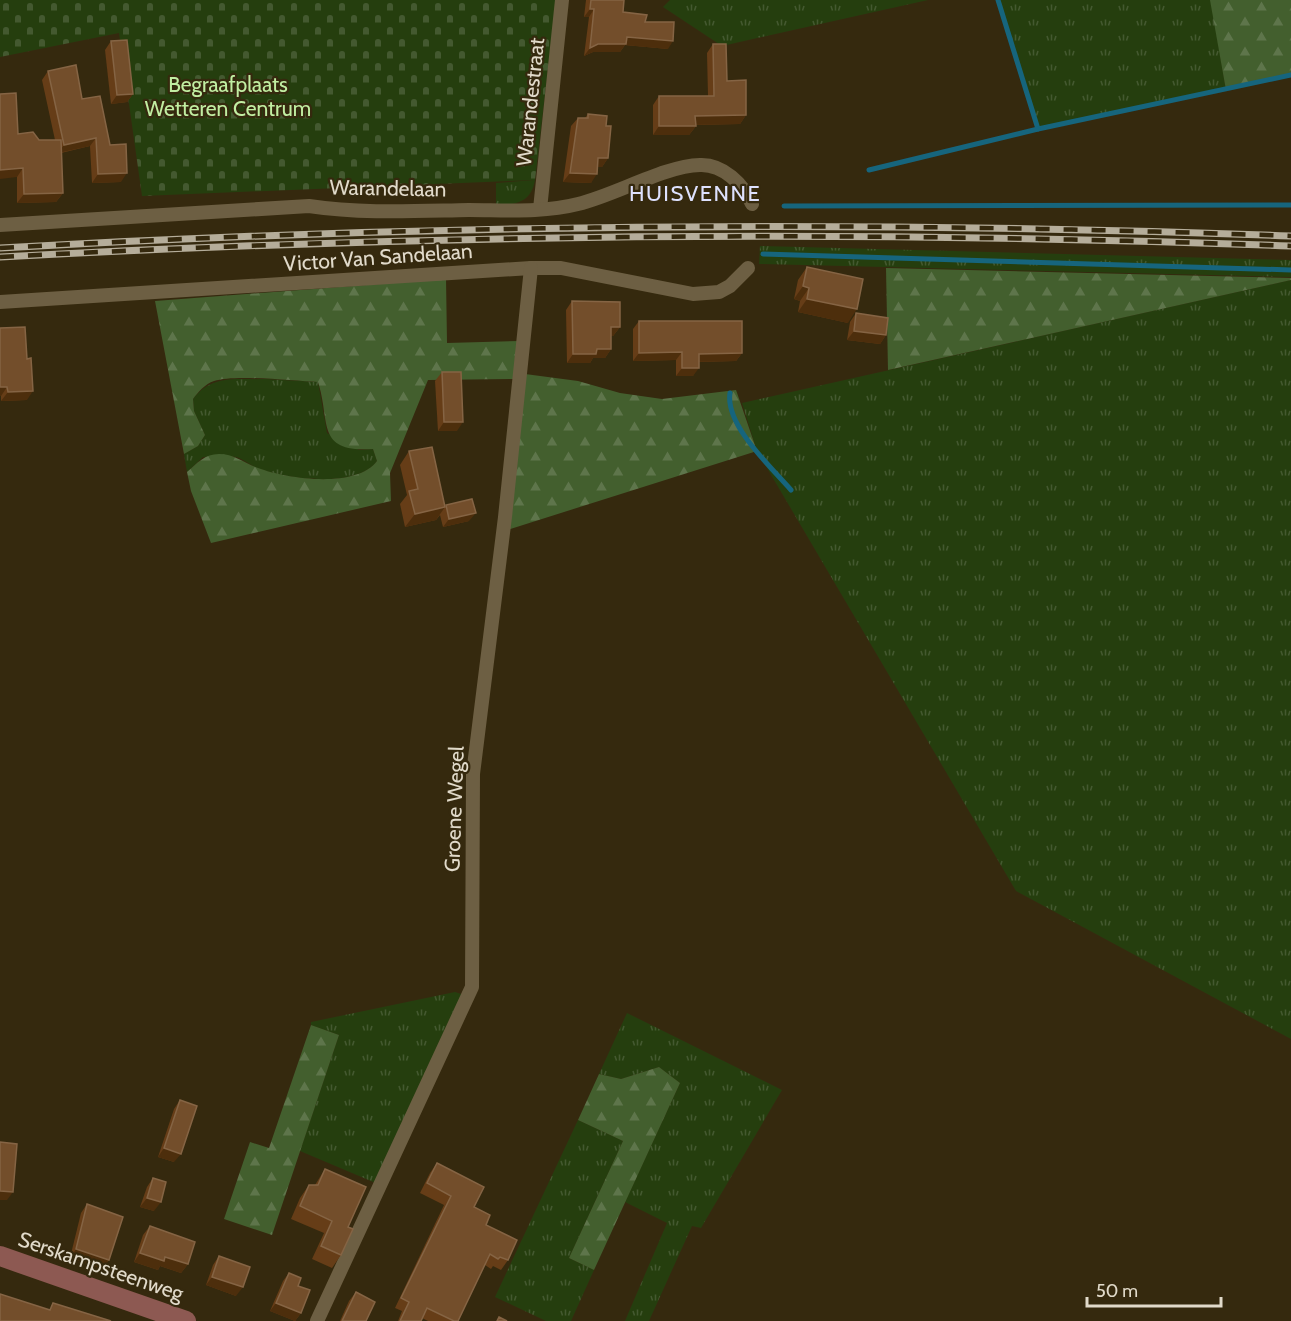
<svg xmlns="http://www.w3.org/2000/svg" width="1291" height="1321" viewBox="0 0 1291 1321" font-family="Cabin,sans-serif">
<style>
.grass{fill:url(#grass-tufts)}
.forest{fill:url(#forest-firs)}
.cemetery{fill:url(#cemetery-stones)}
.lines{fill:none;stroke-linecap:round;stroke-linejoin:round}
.stream{stroke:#16657d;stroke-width:5}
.street{stroke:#6d5f43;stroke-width:14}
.secondary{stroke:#8d5952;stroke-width:20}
.rail-casing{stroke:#b5ad9a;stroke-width:7}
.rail{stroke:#35290e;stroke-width:4.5;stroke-dasharray:14;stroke-linecap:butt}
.wall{fill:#663d17}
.shaded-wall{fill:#4d2e0c}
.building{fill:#734e2b;stroke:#856444;stroke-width:1.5}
.labels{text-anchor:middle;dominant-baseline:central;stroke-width:4.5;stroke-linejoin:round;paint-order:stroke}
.park-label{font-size:21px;fill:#c1eea2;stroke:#35290e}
.street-label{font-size:21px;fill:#e1daca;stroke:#35290e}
.neighbourhood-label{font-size:22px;letter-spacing:1.5px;fill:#dee1fe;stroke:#35290e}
</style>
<defs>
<pattern id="grass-tufts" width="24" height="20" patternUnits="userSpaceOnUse" patternTransform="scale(1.5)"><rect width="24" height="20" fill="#253e0e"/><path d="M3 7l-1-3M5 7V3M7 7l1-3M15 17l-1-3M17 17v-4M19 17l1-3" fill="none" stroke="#445930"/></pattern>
<pattern id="forest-firs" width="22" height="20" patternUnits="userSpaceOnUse" patternTransform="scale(1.5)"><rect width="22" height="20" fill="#435f2e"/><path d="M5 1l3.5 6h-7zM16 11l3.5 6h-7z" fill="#5e754b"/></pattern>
<pattern id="cemetery-stones" width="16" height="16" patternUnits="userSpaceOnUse" patternTransform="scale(1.5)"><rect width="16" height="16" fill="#253e0e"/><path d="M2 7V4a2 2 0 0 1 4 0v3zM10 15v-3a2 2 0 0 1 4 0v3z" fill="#445930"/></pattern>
</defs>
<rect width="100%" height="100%" fill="#35290e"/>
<g class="grass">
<path d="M 670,0 L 928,0 L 722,46 L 663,7 Z"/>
<path d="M 998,0 L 1211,0 L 1226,90 L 1038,129 Z"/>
<path d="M 535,180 C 531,203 515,205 496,205 L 496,183 Z"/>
<path d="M 760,246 L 1291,260 L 1291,277 L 759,264 Z"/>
<path d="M 1291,280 L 1291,1039 L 1016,891 L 757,451 L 742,403 Z"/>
<path d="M 265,379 L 318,382 L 327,433 L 359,450 L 373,449 L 377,461 C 356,489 286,479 257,468 C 250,465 243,459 236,457 C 227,455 213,457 203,457 L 187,472 L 184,454 L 198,446 L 205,435 L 194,411 L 193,399 C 212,374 236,380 265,379 Z"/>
<path d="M 455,992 L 464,995 L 378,1184 L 300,1151 L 339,1035 L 311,1025 L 311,1022 Z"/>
<path d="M 627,1013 L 782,1090 L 701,1228 L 692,1226 L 649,1321 L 625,1321 L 667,1223 L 625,1202 L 680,1083 L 659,1067 L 621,1079 L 599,1074 Z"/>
<path d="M 578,1120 L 623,1141 L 569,1258 L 594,1270 L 571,1321 L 546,1321 L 495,1297 Z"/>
</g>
<g class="forest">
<path d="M 1210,0 L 1291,0 L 1291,75 L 1226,90 Z"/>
<path d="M 886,268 L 1291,278 L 1291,280 L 888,370 Z"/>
<path d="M 446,279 L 447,343 L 521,341 L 515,379 L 428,380 L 390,473 L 391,501 L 211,543 L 191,491 L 187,472 C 197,463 205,454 219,454 C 234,454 244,463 258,468 C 287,479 356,489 377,461 L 373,449 C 315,453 331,422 318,382 C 294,381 234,374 214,381 C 205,384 198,392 193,399 L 194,411 L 205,435 L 198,446 L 184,454 L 155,301 Z"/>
<path d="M 525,374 L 578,381 L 620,393 L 662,399 L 736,390 L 757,451 L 507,530 Z"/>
<path d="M 311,1025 L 339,1035 L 272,1235 L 224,1219 L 250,1142 L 269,1148 Z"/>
<path d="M 659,1067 L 680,1083 L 594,1270 L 569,1258 L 623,1141 L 578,1120 L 599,1074 L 621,1079 Z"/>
</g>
<path class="cemetery" d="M 0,0 L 556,0 L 535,180 L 142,196 L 119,33 L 0,57 Z"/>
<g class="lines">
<g class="stream">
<path d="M 998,0 L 1038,129 L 1291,75"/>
<path d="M 869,170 L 1038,129"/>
<path d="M 784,206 L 1291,205"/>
<path d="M 763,254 L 1291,270"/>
<path d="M 730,393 C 725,425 771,467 791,490"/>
</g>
<g class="street">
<path d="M 540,209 L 562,0"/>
<path d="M 0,225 L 309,206 C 362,214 415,211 469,210 C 505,210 543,213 578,204 C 616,195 664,166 700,165 C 723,164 743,184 752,204"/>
<path d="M 0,302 L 531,268 L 561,268 L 693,294 L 719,292 L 730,286 L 748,268"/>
<path d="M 317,1321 L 472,987 L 473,774 L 505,517 L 531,268"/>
</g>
<path class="secondary" d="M 0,1256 L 186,1321"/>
<defs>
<g id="rail">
<path d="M 0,248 C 430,224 861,220 1291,236"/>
<path d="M 0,257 C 430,234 861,230 1291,246"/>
</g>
</defs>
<use href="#rail" class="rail-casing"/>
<use href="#rail" class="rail"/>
</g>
<g class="wall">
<path d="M 586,0 L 624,0 L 623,12 L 645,22 L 668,49 L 625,45 L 620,52 L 593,52 L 584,56 L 589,17 L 584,17 Z"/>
<path d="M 111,41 L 133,94 L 127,102 L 111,104 L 105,50 Z"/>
<path d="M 713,44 L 727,81 L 746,115 L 740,124 L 696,125 L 696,126 L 689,135 L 653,135 L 653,105 L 659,96 L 708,96 L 707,53 Z"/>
<path d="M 48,71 L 82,99 L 110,145 L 121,182 L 92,183 L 90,146 L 61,153 L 63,193 L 56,202 L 17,203 L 17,177 L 18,134 L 39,140 L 55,140 L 42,80 Z"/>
<path d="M 588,114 L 606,126 L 608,158 L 602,167 L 598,167 L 591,183 L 563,182 L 571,126 L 578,118 L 585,118 Z"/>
<path d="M 807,267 L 848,323 L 798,312 L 800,301 L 794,299 L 798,280 Z"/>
<path d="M 572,301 L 620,327 L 613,336 L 611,336 L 611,349 L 605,358 L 593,358 L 590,363 L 567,363 L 566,310 Z"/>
<path d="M 856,313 L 886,335 L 880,344 L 847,340 L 850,322 Z"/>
<path d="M 639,321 L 742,353 L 736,361 L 699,362 L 693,376 L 676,376 L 676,360 L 633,361 L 633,329 Z"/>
<path d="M 0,328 L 27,400 L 1,401 L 1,396 L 0,396 Z"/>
<path d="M 442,372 L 457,431 L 438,431 L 435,381 Z"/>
<path d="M 409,451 L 445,507 L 446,505 L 469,521 L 443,527 L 440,515 L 436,520 L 405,527 L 400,504 L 407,495 L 400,465 Z"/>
<path d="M 180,1100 L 174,1162 L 158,1157 L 174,1109 Z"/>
<path d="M 437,1163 L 474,1207 L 508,1260 L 501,1270 L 493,1266 L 491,1269 L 485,1265 L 458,1321 L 428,1321 L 422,1318 L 421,1321 L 398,1321 L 402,1311 L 395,1308 L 444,1205 L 420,1193 L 430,1173 Z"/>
<path d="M 325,1169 L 348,1227 L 341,1255 L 332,1268 L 312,1259 L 324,1233 L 291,1219 L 300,1198 L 309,1185 L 315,1185 Z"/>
<path d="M 153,1178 L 154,1211 L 140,1207 L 147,1187 Z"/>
<path d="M 87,1204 L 109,1260 L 102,1269 L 70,1258 L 81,1213 Z"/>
<path d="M 150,1226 L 188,1264 L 181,1273 L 160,1266 L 158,1270 L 134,1262 L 143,1235 Z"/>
<path d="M 219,1256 L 236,1296 L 206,1285 L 213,1265 Z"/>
<path d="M 289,1273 L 298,1286 L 301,1313 L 295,1321 L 270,1311 L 283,1281 Z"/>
<path d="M 356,1292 L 366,1321 L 340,1321 L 349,1301 Z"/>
</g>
<g class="shaded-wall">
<path d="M 590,9 L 594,9 L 589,17 L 584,17 Z"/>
<path d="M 627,37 L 673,41 L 668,49 L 625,45 L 620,52 L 593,52 L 584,56 L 590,48 L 598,44 Z"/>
<path d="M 133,94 L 127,102 L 111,104 L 117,95 Z"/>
<path d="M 746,115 L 740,124 L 689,125 L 695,116 Z"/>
<path d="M 659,126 L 696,126 L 689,135 L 653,135 Z"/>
<path d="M 96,138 L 90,146 L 58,153 L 64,145 Z"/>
<path d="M 598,158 L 608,158 L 602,167 L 592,167 Z"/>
<path d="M 23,168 L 17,177 L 0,179 L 0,170 Z"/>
<path d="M 127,173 L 121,182 L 92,183 L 98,174 Z"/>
<path d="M 570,173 L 597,174 L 591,183 L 563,182 Z"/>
<path d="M 63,193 L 56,202 L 17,203 L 24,194 Z"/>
<path d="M 803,286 L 809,288 L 800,301 L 794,299 Z"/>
<path d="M 807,299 L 857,309 L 848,323 L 798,312 Z"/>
<path d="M 611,327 L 620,327 L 613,336 L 605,336 Z"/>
<path d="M 854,331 L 886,335 L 880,344 L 847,340 Z"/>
<path d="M 597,349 L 611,349 L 605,358 L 593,358 L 590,363 L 567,363 L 573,354 Z"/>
<path d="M 682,352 L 676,360 L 633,361 L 639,353 Z"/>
<path d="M 742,353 L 736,361 L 693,362 L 699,354 Z"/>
<path d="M 682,368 L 699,368 L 693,376 L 676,376 Z"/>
<path d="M 0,387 L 7,387 L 1,396 L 0,396 Z"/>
<path d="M 33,391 L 27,400 L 1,401 L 8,392 Z"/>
<path d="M 444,422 L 463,422 L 457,431 L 438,431 Z"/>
<path d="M 445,507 L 436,520 L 405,527 L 415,514 Z"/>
<path d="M 476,513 L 469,521 L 443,527 L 449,519 Z"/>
<path d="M 164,1148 L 181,1154 L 174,1162 L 158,1157 Z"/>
<path d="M 0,1191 L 13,1192 L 7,1200 L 0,1200 Z"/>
<path d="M 147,1198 L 161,1202 L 154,1211 L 140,1207 Z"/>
<path d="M 76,1249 L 109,1260 L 102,1269 L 70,1258 Z"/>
<path d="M 140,1253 L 165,1257 L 188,1264 L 181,1273 L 160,1266 L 158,1270 L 134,1262 Z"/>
<path d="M 212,1277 L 243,1287 L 236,1296 L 206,1285 Z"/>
<path d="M 276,1303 L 301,1313 L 295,1321 L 270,1311 Z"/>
</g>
<g class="building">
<path d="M 591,0 L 624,0 L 623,12 L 647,15 L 645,22 L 674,22 L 673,41 L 627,37 L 626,44 L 598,44 L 590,48 L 594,9 L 590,9 Z"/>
<path d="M 127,40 L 133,94 L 117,95 L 111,41 Z"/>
<path d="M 713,44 L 726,44 L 727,81 L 746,80 L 746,115 L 695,116 L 696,126 L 659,126 L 659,96 L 714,96 Z"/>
<path d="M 76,65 L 82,99 L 100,96 L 110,145 L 126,144 L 127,173 L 98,174 L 96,138 L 64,145 L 48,71 Z"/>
<path d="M 16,93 L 18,134 L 33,132 L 39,140 L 61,140 L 63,193 L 24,194 L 23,168 L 0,170 L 0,94 Z"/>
<path d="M 588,114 L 607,116 L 606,126 L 611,126 L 608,158 L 598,158 L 597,174 L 570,173 L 578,118 L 588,118 Z"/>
<path d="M 807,267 L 863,279 L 857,309 L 807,299 L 809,288 L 803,286 Z"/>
<path d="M 572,301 L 620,302 L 620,327 L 611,327 L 611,349 L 597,349 L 596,354 L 573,354 Z"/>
<path d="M 856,313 L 888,318 L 886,335 L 854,331 Z"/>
<path d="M 639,321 L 742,321 L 742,353 L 699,354 L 699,368 L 682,368 L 682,352 L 639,353 Z"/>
<path d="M 25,327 L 27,359 L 31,358 L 33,391 L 8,392 L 7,387 L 0,387 L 0,328 Z"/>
<path d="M 442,372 L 461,372 L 463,422 L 444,422 Z"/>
<path d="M 432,447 L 445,507 L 415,514 L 409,491 L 418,489 L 409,451 Z"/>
<path d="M 472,499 L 476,513 L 449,519 L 446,505 Z"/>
<path d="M 180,1100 L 197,1106 L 181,1154 L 164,1148 Z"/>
<path d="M 0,1142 L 17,1144 L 13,1192 L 0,1191 Z"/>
<path d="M 437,1163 L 484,1187 L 474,1207 L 490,1215 L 486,1225 L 517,1240 L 508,1260 L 500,1257 L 498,1259 L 490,1254 L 458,1321 L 454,1321 L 427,1308 L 421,1321 L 400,1321 L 409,1302 L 401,1298 L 451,1196 L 427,1183 Z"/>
<path d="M 325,1169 L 366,1187 L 348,1227 L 353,1229 L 341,1255 L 321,1246 L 332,1221 L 300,1206 L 309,1185 L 318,1185 Z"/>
<path d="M 153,1178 L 166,1182 L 161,1202 L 147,1198 Z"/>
<path d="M 87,1204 L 123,1217 L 109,1260 L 76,1249 Z"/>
<path d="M 150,1226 L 195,1242 L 188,1264 L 165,1257 L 164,1261 L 140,1253 Z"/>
<path d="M 219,1256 L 250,1267 L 243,1287 L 212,1277 Z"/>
<path d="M 289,1273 L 301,1278 L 298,1286 L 310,1290 L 301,1313 L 276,1303 Z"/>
<path d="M 356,1292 L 375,1302 L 366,1321 L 342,1321 Z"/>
<path d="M 0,1294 L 50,1310 L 53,1303 L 111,1321 L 0,1321 Z"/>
<path d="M 499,1317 L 507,1321 L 497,1321 Z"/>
</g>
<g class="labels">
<g class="park-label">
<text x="228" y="84">Begraafplaats<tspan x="228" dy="24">Wetteren Centrum</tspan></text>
</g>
<g class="street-label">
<text transform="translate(530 102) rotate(-84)">Warandestraat</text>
<text transform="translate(388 188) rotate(1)">Warandelaan</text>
<text transform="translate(378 257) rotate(-4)">Victor Van Sandelaan</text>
<text transform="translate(454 809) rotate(-88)">Groene Wegel</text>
<text transform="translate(101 1266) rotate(19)">Serskampsteenweg</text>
</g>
<g class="neighbourhood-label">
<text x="695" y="193">HUISVENNE</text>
</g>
</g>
<path d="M1087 1297v9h134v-9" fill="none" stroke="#e1daca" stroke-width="3"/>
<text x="1096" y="1297" font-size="18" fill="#e1daca" stroke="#35290e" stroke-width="4.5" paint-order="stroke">50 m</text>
</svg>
